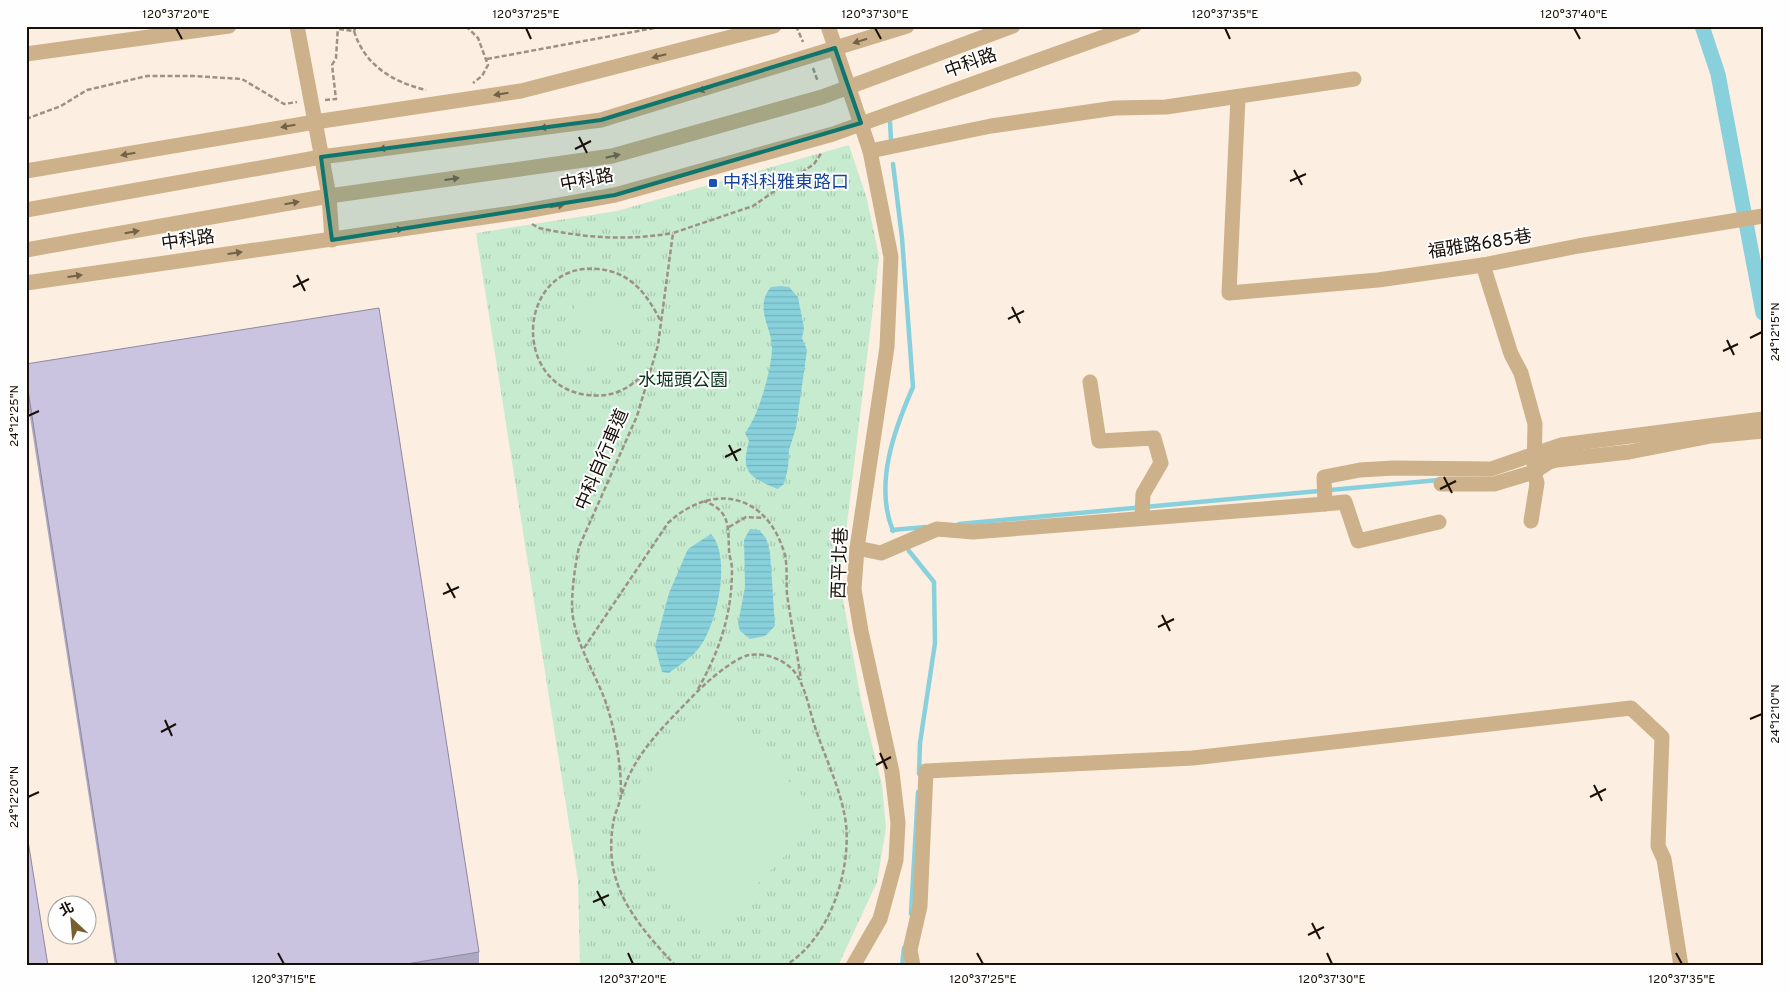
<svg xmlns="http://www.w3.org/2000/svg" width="1789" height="992" viewBox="0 0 1789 992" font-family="Overpass,'Noto Sans TC',sans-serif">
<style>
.grass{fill:url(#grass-tufts)}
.pitch{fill:#c6ebcf}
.water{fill:url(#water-rules)}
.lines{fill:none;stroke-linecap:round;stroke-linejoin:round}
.stream{stroke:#88d1dc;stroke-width:4.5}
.canal{stroke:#88d1dc;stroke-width:15}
.path{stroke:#9d9186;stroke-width:2.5;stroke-dasharray:5 2.5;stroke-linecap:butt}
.minor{stroke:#ccb18a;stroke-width:15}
.wall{fill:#aea9c2}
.building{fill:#cac4e1;stroke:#8d899e}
.oneway{fill:#726049}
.marked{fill:#0f766e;fill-opacity:0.2;stroke:#0f766e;stroke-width:4;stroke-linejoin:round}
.ticks{fill:none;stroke:#181008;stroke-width:2}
.transit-dot{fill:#1a4fb4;stroke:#fefefe;stroke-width:2}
.labels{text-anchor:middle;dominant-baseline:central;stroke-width:4;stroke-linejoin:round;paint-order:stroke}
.street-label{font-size:18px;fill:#181008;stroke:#fefefe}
.transit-label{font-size:18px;fill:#164399;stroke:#fefefe;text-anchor:start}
.park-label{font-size:18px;fill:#0c341c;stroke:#fefefe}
.neatline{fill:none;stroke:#181008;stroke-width:2}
.ticks-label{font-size:12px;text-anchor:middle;fill:#181008}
</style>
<defs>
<pattern id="grass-tufts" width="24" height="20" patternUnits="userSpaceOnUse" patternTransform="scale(1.25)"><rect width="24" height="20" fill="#c6ebcf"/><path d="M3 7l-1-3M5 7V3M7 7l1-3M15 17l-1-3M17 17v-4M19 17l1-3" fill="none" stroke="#a9c8b0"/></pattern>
<pattern id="water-rules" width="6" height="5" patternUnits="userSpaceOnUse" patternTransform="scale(1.25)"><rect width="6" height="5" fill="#88d1dc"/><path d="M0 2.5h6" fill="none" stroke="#75b2bb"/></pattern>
</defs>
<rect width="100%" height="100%" fill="#fceee0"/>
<path class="grass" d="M 849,145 L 867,199 L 879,257 L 840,582 L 861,700 L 882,785 L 886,828 L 877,882 L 838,966 L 580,966 L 578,881 L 476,233 L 617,211 Z"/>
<g class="pitch">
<path d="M 577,294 L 629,308 L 623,331 L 572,318 Z"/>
<path d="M 568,333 L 619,345 L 613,369 L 562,356 Z"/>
<path d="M 715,699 L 811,806 L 815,825 L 707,936 L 673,909 L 648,853 L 644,822 L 647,792 L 655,764 L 671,740 Z"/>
</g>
<g class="water">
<path d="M 781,286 L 789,287 L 798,297 L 804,328 L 802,338 L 807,350 L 796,428 L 789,450 L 788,468 L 784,484 L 778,489 C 750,477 740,474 749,441 L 745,433 C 758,417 771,372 772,349 C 773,328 753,309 771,287 Z"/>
<path d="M 750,529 L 759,530 L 766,538 L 770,552 L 775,626 L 765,636 L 750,639 L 740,631 L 738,624 L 745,587 L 744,540 Z"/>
<path d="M 711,534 C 732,557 717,626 699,648 C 691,658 678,666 669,673 L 662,672 L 655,646 L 669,593 L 688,549 Z"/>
</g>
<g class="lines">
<g class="stream">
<path d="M 890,122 L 891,140"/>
<path d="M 959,524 L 1439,480"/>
<path d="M 892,530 L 926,527"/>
<path d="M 893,531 C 874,485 894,430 913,387 L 902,238 L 893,164"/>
<path d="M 909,551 L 934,582 L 935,643 L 920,743 L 919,774"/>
<path d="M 911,914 L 918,792"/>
<path d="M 902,966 L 904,948"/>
</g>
<path class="canal" d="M 1702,26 L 1718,74 L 1763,313"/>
<g class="path">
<path d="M 466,26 L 478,38 L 488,65 L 482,76 L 473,83"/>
<path d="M 796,26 L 803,42"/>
<path d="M 339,29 L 354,31"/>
<path d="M 354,31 C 365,66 393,82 426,90"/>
<path d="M 354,31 L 356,26"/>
<path d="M 487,59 L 665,26"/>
<path d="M 813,68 L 818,82"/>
<path d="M 325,100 L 336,99 L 332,65 L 336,58 L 338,26"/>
<path d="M 26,119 L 61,106 L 87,90 L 147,76 L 193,76 L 242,79 L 284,104 L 297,102"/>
<path d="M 532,224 L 539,228 C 585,238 627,241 673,233"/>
<path d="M 651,369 C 641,376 632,386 620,391 C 609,396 598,396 587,395 C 509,385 518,261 598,269 C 631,272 647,294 661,322"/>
<path d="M 729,527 L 746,517 L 764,518"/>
<path d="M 584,648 L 668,523 C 712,482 766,493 784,552 C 788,564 786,581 787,594 C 791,623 797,651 801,680"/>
<path d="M 698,689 C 720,650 732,614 732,569 C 732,562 729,556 729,550 C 728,525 730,511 704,501"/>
<path d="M 622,794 C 634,754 663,727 692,697 C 703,685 732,659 749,655 C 767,652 789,661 798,677 C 807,693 810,713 816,730 C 826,760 842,792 846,824 C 851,872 829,941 784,966"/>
<path d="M 676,966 C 653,942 625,911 616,879 C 610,861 610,838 614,819 C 616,810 621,802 621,793 C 621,763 615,729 605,700 C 594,671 573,639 572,607 C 572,588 575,566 579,547 L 637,416 L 651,369 L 658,345 L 673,233 L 753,206 L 814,164 L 822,152"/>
</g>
<g class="minor">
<path d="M 297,26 L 329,196 L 332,240"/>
<path d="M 828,26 L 870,151 L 891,257 L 887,347 L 857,548 L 854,589 L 861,631 L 892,772 L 898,823 L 896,860 L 880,919 L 853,966"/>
<path d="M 26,54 L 229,26"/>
<path d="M 1238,98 L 1229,293 L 1378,280 L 1483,265 L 1578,246 L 1763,216"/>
<path d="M 870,151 L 991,126 L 1115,108 L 1166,107 L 1354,79"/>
<path d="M 26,171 L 315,122 L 521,91 L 774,26"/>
<path d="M 26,210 L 321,157 L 601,120 L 907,26"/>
<path d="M 26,250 L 329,196 L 612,156 L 822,97 L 1013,26"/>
<path d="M 1483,265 L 1511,354 L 1521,373 L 1535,424 L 1534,472 L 1537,483 L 1531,521"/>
<path d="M 26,283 L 520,212 L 615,195 L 833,134 L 1134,26"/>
<path d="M 1090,382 L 1099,441 L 1154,438 L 1161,463 L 1143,494 L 1142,517"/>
<path d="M 1441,484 L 1494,484 L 1534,472 L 1549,462 L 1557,460 L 1629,452 L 1711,436 L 1763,431"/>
<path d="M 1439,522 L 1358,541 L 1345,502 L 1325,504 L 1324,477 L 1360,470 L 1394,468 L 1491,469 L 1561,445 L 1763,419"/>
<path d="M 857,548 L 881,553 L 937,529 L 973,532 L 1325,504"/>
<path d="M 913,966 L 910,950 L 920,906 L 926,771 L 1193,758 L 1631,708 L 1662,737 L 1658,846 L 1664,859 L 1681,966"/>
</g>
</g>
<path class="wall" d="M 26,364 L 479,952 L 479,966 L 115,966 L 26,391 Z"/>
<g class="building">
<path d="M 379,308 L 479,952 L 394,966 L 117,966 L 26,377 L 26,364 Z"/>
<path d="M 26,828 L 48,966 L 26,966 Z"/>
</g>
<defs><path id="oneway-solid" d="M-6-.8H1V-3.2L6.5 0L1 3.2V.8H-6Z" transform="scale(1.25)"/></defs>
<g class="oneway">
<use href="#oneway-solid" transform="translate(860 41) rotate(163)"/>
<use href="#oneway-solid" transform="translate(659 56) rotate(166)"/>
<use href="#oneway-solid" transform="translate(705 89) rotate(163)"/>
<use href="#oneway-solid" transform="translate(501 94) rotate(171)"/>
<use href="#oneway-solid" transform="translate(288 126) rotate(170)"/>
<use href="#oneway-solid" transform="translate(547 127) rotate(172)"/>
<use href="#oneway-solid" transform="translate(386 148) rotate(172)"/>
<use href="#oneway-solid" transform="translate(128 154) rotate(170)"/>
<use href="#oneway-solid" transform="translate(613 156) rotate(-13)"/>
<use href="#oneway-solid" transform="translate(452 179) rotate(-8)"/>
<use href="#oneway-solid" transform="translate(292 203) rotate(-10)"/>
<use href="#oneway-solid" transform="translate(557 206) rotate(-10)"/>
<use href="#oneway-solid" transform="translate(396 230) rotate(-8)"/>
<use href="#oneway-solid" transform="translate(132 232) rotate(-10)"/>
<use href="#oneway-solid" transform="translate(235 253) rotate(-8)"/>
<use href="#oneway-solid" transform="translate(75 276) rotate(-8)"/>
</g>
<path class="marked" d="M 835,48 L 861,123 L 615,195 L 332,240 L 321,157 L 601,120 Z"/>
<path class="ticks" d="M 176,28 L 182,39M 526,28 L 531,39M 875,28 L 881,39M 1225,28 L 1230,39M 1574,28 L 1580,39M 579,137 L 587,153M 575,149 L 591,141M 1294,170 L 1302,185M 1290,181 L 1306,174M 297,275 L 305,291M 293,287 L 309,279M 1012,307 L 1020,323M 1008,319 L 1024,311M 1750,338 L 1762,332M 1727,340 L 1734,355M 1723,351 L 1738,344M 28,416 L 39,411M 729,445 L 737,461M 725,457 L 741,449M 1444,477 L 1452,493M 1440,489 L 1456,481M 447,583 L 455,598M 443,594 L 459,587M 1162,615 L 1170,631M 1158,627 L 1174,619M 1750,719 L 1762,714M 165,720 L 172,736M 161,732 L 176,724M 880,753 L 887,769M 876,765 L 891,757M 1594,785 L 1602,801M 28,797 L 39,792M 1590,797 L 1606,789M 597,891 L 605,906M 593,902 L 609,895M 1312,923 L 1320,939M 1308,935 L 1324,927M 278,953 L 284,964M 628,953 L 633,964M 977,953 L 983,964M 1327,953 L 1332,964M 1676,953 L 1682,964"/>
<rect class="transit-dot" x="708" y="178" width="10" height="10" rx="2.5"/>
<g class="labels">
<g class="street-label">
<text transform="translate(971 64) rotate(-20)">中科路</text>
<text transform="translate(587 181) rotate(-11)">中科路</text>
<text transform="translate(188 241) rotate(-8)">中科路</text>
<text transform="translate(1480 245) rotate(-9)">福雅路685巷</text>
<text transform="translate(603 460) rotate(-67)">中科自行車道</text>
<text transform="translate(841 563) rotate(-88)">西平北巷</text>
</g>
<g class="transit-label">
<text x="723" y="183">中科科雅東路口</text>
</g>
<g class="park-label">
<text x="683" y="381">水堀頭公園</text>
</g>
</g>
<rect width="1789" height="992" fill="none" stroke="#fefefe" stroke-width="55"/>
<g transform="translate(72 920) rotate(334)"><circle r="24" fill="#fefefe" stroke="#a29f9c"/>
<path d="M0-4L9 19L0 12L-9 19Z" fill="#775f30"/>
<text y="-8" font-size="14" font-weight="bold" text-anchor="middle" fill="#181008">北</text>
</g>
<rect x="28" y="28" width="1734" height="936" class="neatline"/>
<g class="ticks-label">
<text x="176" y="18">120°37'20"E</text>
<text x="526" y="18">120°37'25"E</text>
<text x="875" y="18">120°37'30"E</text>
<text x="1225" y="18">120°37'35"E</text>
<text x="1574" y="18">120°37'40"E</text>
<text transform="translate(1775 332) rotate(-90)" y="4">24°12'15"N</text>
<text transform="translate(14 416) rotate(-90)" y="4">24°12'25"N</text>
<text transform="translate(1775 714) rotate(-90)" y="4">24°12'10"N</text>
<text transform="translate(14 797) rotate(-90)" y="4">24°12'20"N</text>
<text x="284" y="983">120°37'15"E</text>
<text x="633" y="983">120°37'20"E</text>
<text x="983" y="983">120°37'25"E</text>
<text x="1332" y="983">120°37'30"E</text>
<text x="1682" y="983">120°37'35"E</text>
</g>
</svg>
